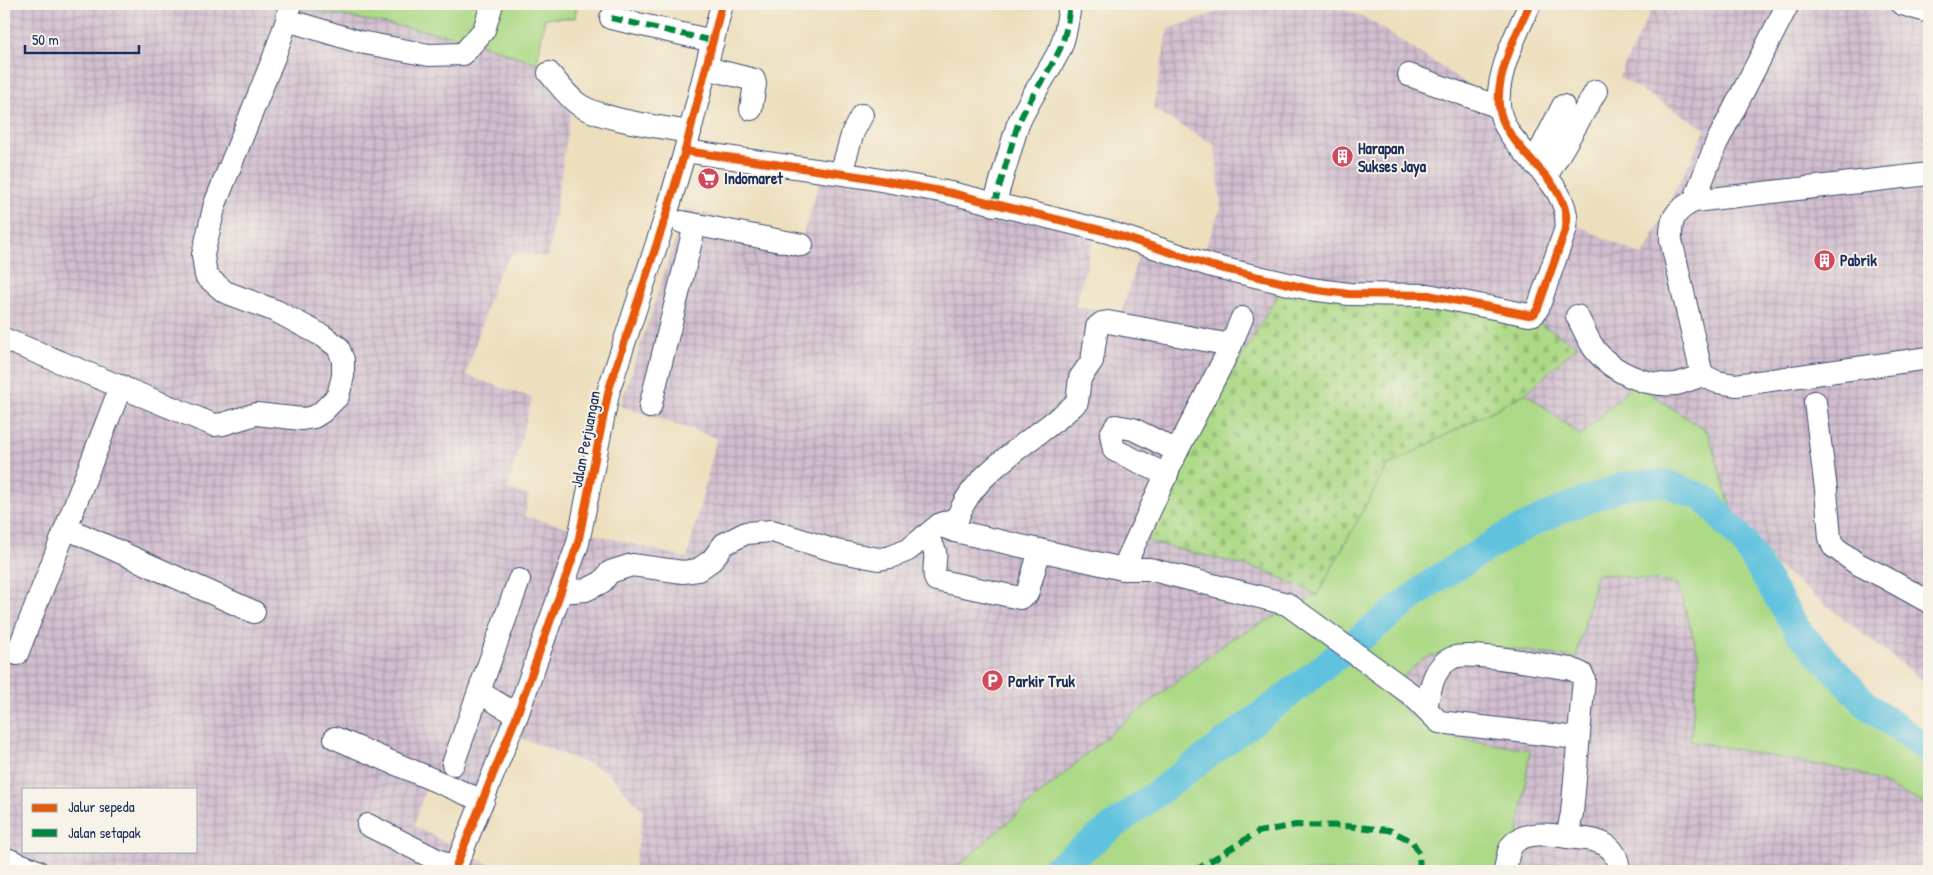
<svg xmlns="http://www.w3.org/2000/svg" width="1933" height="875" viewBox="0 0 1933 875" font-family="'Patrick Hand',sans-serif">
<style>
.industrial{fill:url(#industrial-grid);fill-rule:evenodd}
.green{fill:#acd985;stroke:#648472;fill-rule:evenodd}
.cemetery{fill:url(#cemetery-stones);stroke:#648472}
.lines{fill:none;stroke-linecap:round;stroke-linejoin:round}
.river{stroke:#60c2de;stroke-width:28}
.minor-casing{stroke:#3a496c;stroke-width:24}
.minor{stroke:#fff;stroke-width:22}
.quiet{stroke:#00873e;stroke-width:6;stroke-dasharray:12 6;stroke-linecap:butt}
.cycleway-casing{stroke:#f7f3e8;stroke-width:11}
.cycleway{stroke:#e8590c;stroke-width:8}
.labels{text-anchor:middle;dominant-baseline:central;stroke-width:4;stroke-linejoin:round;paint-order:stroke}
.poi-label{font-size:16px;font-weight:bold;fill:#1b2f5e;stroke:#f7f3e8;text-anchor:start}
.street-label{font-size:16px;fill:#1b2f5e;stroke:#f7f3e8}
</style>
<defs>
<pattern id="industrial-grid" width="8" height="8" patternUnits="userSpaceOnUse" patternTransform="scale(1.25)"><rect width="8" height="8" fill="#d0bdce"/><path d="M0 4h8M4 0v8" fill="none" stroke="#a89aaa"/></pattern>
<pattern id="cemetery-stones" width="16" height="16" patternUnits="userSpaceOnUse" patternTransform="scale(1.25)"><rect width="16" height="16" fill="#acd985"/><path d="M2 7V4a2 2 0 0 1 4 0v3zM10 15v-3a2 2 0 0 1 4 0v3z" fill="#93bb75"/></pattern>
</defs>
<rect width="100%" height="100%" fill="#f7f3e8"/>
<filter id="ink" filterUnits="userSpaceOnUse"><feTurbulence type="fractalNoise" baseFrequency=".02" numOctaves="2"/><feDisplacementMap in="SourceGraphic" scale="10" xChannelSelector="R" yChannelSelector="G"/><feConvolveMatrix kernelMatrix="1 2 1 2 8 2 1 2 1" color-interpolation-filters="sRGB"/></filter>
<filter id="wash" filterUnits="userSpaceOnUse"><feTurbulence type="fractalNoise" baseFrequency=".0096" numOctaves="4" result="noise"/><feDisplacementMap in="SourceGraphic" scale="20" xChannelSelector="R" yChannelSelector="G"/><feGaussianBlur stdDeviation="1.12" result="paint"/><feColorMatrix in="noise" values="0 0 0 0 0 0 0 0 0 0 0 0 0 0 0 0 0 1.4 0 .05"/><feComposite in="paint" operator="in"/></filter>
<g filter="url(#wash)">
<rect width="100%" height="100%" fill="#eddfbd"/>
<g class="industrial">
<path d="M 4,4 L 300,4 L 459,37 L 537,63 L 571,109 L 548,257 L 513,252 L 496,278 L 466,375 L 532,398 L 508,488 L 529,496 L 524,516 L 687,558 L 717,438 L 620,406 L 686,209 L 801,240 L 823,172 L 1096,230 L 1075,307 L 1122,312 L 1139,252 L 1198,267 L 1221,207 L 1215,145 L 1153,109 L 1168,29 L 1243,4 L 1311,4 L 1343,9 L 1369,20 L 1484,95 L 1568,221 L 1643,256 L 1706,129 L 1619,77 L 1654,4 L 1929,4 L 1929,685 L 1740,538 L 1708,432 L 1581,436 L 1526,393 L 1577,346 L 1509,304 L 1147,541 L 1266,571 L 1317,595 L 1229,640 L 1112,732 L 952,871 L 634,871 L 643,811 L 607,771 L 495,728 L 476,796 L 429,777 L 414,826 L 502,871 L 4,871 ZM 24,789 L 196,789 L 196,851 L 24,851 Z"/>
<path d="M 1597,573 L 1678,584 L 1699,657 L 1690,741 L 1861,773 L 1929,806 L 1929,871 L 1513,871 L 1530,750 L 1437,735 L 1385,694 L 1422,659 L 1477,644 L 1576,658 Z"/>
</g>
<g class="green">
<path d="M 300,4 L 577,4 L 575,18 L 545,18 L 537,63 L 459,37 L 299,8 Z"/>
<path d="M 1634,383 L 1708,432 L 1740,538 L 1799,632 L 1868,706 L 1929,750 L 1929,806 L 1861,773 L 1690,741 L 1699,657 L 1678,584 L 1597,573 L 1576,658 L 1477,644 L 1422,659 L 1385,694 L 1437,735 L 1530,750 L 1513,871 L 952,871 L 1112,732 L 1229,640 L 1317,595 L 1387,466 L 1526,393 L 1581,436 ZM 1287,695 L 1235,738 L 1110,829 L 1134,810 Z"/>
</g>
<path class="cemetery" d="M 1283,286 L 1509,304 L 1577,346 L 1526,393 L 1387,466 L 1317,595 L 1266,571 L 1147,541 L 1184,454 Z"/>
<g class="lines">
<path class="river" d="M 1053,871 L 1276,704 L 1432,582 L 1506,536 L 1558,511 L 1626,485 L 1665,483 L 1704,498 L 1743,541 L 1799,632 L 1868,706 L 1929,750"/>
</g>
</g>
<g filter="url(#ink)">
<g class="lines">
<defs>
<g id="minor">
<path d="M 1902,4 L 1929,12"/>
<path d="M 611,18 L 713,41"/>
<path d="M 287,20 L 360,42 L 429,55 L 463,54 L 484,30 L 492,4"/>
<path d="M 706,68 L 754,80 L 755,84 L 751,109"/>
<path d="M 549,73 C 558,83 567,96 578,104 C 600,120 662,127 690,132"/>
<path d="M 1409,75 L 1499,107"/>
<path d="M 685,151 L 864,177 L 951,193 L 1108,232 L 1212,266 L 1310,289 L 1349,294 L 1428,295 L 1529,315 L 1534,314 L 1538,308 L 1566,228 C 1573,179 1502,150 1499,105 C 1496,74 1517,32 1530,4"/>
<path d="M 1534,163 L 1563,106"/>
<path d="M 841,173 L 853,132 L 862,115"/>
<path d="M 1546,177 L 1596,91"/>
<path d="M 1694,201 L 1716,144 L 1788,4"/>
<path d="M 994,205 L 1017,127 C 1028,99 1047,76 1060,49 C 1066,35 1068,19 1070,4"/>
<path d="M 682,222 L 802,245"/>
<path d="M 1577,316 C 1583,327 1588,341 1596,351 C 1614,373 1647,387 1676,384 C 1685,382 1694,378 1702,375 L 1717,382 L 1736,385 L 1929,358"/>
<path d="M 4,339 L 214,425 L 223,424 L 256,414 L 302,419 L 314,417 L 322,412 L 338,396 L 343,376 L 343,360 L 338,347 L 323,336 L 276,311 L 225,292 L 206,276 L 203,255 L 215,204 L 274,57 L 287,20 L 290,4"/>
<path d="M 1702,375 L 1671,240 C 1670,219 1675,210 1694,201 L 1929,174"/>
<path d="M 1815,402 L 1826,490 L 1830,538 L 1833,546 L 1856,563 L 1884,577 L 1929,602"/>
<path d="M 650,407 L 695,225"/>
<path d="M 1167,475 L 1114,450 L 1111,434 L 1116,426 L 1133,429 L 1177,451"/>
<path d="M 939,525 L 955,531 L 1123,569 L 1149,569 L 1287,604 L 1412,695 L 1439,722 L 1577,738"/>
<path d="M 66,528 L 254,612"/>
<path d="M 955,531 C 960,475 1041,438 1077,402 L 1080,378 L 1092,361 L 1097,327 L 1102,323 L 1108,322 L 1231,345"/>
<path d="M 924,537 C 927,540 931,543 933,547 C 939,556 931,570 936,580 L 1020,598 L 1027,594 L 1040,550"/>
<path d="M 1123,569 L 1177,451 L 1227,354 L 1242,318"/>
<path d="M 560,592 L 586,590 L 602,582 L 610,572 L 632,565 L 683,572 L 698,570 L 712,560 L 724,544 L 746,533 L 772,531 L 836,551 L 879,559 L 891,557 L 908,550 L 939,525 L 952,520"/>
<path d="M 17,654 L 121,386"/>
<path d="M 479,692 L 517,715"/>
<path d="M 1426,708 C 1430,691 1433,666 1452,658 C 1468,650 1549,666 1571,669 L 1582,674 L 1584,679 L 1572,813 L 1567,837 C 1593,840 1617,839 1619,871"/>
<path d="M 335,738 L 483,801"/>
<path d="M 453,764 L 519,580"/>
<path d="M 368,825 L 459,871"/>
<path d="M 4,858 L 37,871"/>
<path d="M 454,871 L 517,715 L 578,543 L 609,389 L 665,219 L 685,151 L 722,4"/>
<path d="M 1505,871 C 1507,863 1507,851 1513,844 C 1524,831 1552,834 1567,837"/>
</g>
</defs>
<use href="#minor" class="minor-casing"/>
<use href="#minor" class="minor"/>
<g class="quiet">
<path d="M 611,18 L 713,41"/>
<path d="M 994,205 L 1017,127 C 1028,99 1047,76 1060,49 C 1066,35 1068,19 1070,4"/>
<path d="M 1194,871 L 1258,832 L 1296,825 L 1345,826 L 1389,830 L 1412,841 L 1419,853 L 1420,871"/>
</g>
<defs>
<g id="cycleway">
<path d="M 685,151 L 864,177 L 951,193 L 1108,232 L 1212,266 L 1310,289 L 1349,294 L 1428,295 L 1529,315 L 1534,314 L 1538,308 L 1566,228 C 1573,179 1502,150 1499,105 C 1496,74 1517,32 1530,4"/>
<path d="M 454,871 L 517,715 L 578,543 L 609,389 L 665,219 L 685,151 L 722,4"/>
</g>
</defs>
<use href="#cycleway" class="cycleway-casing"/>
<use href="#cycleway" class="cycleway"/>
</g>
</g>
<defs>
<symbol id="building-disc" viewBox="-11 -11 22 22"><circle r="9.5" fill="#d1495b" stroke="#f7f3e8"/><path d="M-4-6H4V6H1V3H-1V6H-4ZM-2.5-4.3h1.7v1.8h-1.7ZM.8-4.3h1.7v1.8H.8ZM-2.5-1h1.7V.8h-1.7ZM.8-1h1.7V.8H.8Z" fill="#fff"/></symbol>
<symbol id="supermarket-disc" viewBox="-11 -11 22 22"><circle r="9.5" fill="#d1495b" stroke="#f7f3e8"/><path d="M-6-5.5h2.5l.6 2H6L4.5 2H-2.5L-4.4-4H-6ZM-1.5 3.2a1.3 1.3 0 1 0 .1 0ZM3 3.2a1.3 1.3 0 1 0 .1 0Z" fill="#fff"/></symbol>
<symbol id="parking-disc" viewBox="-11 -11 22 22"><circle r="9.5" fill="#d1495b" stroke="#f7f3e8"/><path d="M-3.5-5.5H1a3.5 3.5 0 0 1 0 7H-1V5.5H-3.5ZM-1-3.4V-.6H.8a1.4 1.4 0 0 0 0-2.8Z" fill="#fff"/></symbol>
</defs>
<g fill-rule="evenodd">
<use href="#building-disc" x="1330" y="144" width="25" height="25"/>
<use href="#supermarket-disc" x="696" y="166" width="25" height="25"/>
<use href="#building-disc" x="1812" y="248" width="25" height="25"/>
<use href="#parking-disc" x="980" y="668" width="25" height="25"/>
</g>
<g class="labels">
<g class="poi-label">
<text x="1358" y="148">Harapan<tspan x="1358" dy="18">Sukses Jaya</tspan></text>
<text x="724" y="178">Indomaret</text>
<text x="1840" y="260">Pabrik</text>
<text x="1008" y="681">Parkir Truk</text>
</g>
<g class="street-label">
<text transform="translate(585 439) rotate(-79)">Jalan Perjuangan</text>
</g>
</g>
<rect width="1933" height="875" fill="none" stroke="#f7f3e8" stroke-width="20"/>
<rect x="22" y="788" width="175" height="65" fill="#f7f3e8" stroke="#9fa5b1"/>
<rect x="32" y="804" width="25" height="8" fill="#e8590c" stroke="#9fa5b1"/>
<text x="68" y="812" font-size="15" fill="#1b2f5e">Jalur sepeda</text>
<rect x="32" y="829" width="25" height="8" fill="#00873e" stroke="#9fa5b1"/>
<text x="68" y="838" font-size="15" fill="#1b2f5e">Jalan setapak</text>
<path d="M25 45v8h114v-8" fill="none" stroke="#1b2f5e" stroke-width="2.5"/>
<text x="32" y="45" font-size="15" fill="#1b2f5e" stroke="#f7f3e8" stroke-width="4" paint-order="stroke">50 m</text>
</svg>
